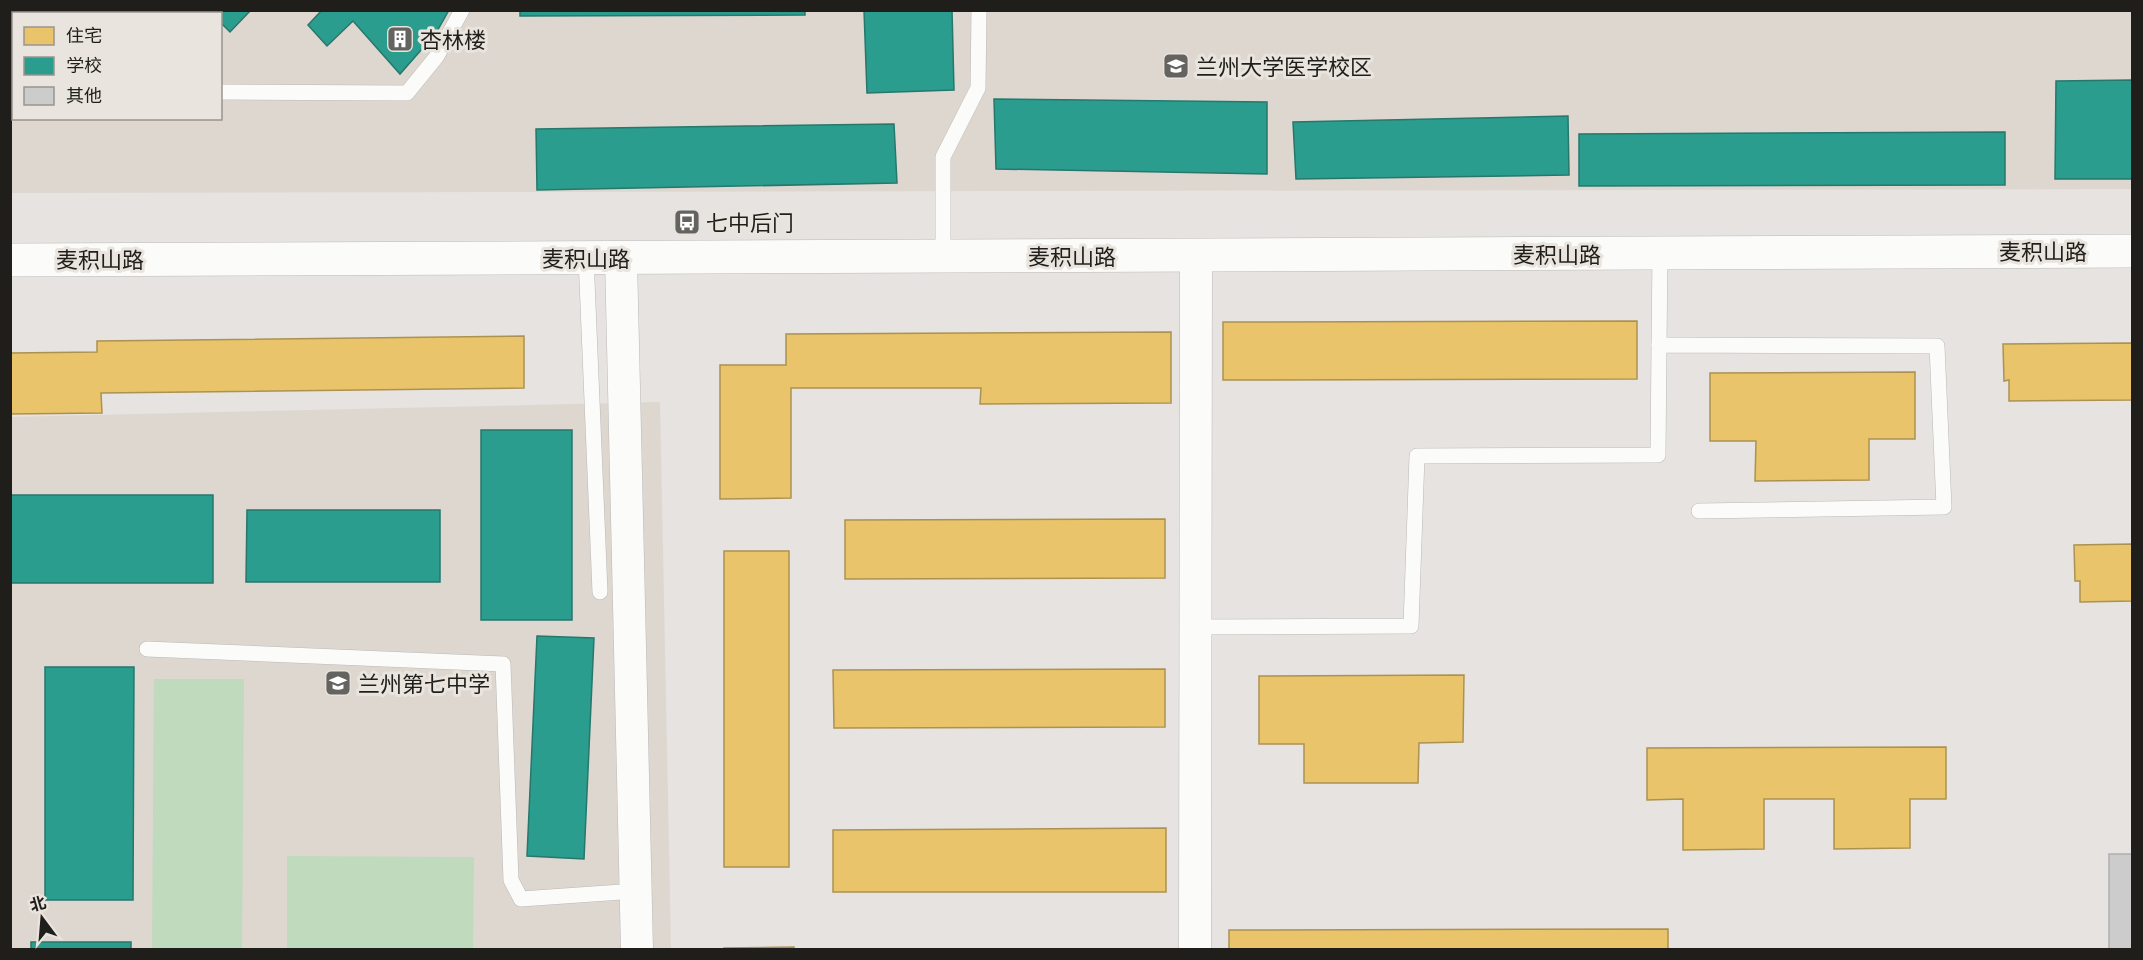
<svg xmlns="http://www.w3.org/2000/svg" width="2143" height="960" viewBox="0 0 2143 960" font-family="Commissioner,'Noto Sans SC',sans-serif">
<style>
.built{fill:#ddd7cf;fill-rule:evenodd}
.green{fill:#c0dabe}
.homes{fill:#e9c46a;stroke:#ac9252;stroke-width:1.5}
.schools{fill:#2a9d8f;stroke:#27776c;stroke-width:1.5}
.building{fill:#cdcccc;stroke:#b0aeae;stroke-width:1.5}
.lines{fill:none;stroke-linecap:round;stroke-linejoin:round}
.service-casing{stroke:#bbb9b7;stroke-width:16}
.minor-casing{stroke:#bbb9b7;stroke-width:33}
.tertiary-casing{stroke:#bbb9b7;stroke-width:34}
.service{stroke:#fbfbfa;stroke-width:15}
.minor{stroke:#fbfbfa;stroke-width:32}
.tertiary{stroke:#fbfbfa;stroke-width:33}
.labels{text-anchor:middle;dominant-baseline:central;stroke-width:6;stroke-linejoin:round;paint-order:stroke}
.poi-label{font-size:22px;fill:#1f1e1b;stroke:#e9e4dd;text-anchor:start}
.street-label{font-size:22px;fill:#1f1e1b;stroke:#e9e4dd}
</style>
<rect width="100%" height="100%" fill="#e6e3e0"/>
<g class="built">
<path d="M 10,11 L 2132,11 L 2132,189 L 11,193 ZM 14,14 L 220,14 L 220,118 L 14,118 Z"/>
<path d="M 660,402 L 671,949 L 11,949 L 10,417 Z"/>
</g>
<g class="green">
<path d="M 154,679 L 244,679 L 242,949 L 152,949 Z"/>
<path d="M 287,856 L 474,857 L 473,949 L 287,949 Z"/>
</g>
<g class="homes">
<path d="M 1637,321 L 1637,379 L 1223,380 L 1223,322 Z"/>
<path d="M 1171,332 L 1171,403 L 980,404 L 981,388 L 791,388 L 791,498 L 720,499 L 720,365 L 786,365 L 786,334 Z"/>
<path d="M 524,336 L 524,388 L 101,393 L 102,413 L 10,414 L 10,353 L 97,352 L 97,341 Z"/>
<path d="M 2132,343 L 2132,400 L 2009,401 L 2009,380 L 2004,381 L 2003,344 Z"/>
<path d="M 1915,372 L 1915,439 L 1869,439 L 1869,480 L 1755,481 L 1756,441 L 1710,441 L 1710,373 Z"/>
<path d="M 1165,519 L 1165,578 L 845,579 L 845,520 Z"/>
<path d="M 2132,544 L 2132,601 L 2080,602 L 2080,581 L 2075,581 L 2074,545 Z"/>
<rect x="724" y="551" width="65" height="316"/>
<path d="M 1165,669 L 1165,727 L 834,728 L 833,670 Z"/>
<path d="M 1464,675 L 1463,742 L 1419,743 L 1418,783 L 1304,783 L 1304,744 L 1259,744 L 1259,676 Z"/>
<path d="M 1946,747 L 1946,799 L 1910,799 L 1910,848 L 1834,849 L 1834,799 L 1764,799 L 1764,849 L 1683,850 L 1683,799 L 1647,800 L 1647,748 Z"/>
<path d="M 1166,828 L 1166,892 L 833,892 L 833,830 Z"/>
<path d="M 1668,929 L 1668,950 L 1229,950 L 1229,930 Z"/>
<path d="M 794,947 L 794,950 L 724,950 L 724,948 Z"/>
</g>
<g class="schools">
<path d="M 10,10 L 119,10 L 116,14 L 14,14 L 14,49 L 10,46 Z"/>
<path d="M 208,10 L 251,10 L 230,32 L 220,22 L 220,14 L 212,14 Z"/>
<path d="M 322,10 L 449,10 L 436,33 L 400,74 L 353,21 L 327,46 L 308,25 Z"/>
<path d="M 520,10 L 805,10 L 805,15 L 520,16 Z"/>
<path d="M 864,10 L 952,10 L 954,90 L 867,93 Z"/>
<path d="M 2132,80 L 2132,179 L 2055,179 L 2056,81 Z"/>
<path d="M 994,99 L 1267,102 L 1267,174 L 996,169 Z"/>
<path d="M 1568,116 L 1569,175 L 1296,179 L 1293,122 Z"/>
<path d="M 894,124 L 897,183 L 537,190 L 536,129 Z"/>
<path d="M 2005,132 L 2005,185 L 1579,186 L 1579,134 Z"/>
<rect x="481" y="430" width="91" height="190"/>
<rect x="10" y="495" width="203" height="88"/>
<path d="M 247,510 L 440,510 L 440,582 L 246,582 Z"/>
<path d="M 537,636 L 594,638 L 584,859 L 527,856 Z"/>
<path d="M 45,667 L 134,667 L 133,900 L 45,900 Z"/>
<rect x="31" y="942" width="100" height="8"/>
</g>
<rect class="building" x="2109" y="854" width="23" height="96"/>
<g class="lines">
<defs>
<g id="service">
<path d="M 10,91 L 14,91"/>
<path d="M 220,92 L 407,93 L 437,56 L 462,10"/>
<path d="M 943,256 L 943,157 L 978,88 L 979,10"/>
<path d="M 586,257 L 600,592"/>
<path d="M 1659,345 L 1660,254"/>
<path d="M 1195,627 L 1411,626 L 1417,456 L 1658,455 L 1659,345 L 1937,346 L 1944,507 L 1699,511"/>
<path d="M 147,649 L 503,664 L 511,880 L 521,899 L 636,891"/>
</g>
<g id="minor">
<path d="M 621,258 L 637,950"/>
<path d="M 1195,950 L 1196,255"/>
</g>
<path id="tertiary" d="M 10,260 L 2132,251"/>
</defs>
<use href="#service" class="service-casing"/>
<use href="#minor" class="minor-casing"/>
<use href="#tertiary" class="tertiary-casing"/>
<use href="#service" class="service"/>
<use href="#minor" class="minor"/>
<use href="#tertiary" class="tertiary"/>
</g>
<defs>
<symbol id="building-square" viewBox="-11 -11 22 22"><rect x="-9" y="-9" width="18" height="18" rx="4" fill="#656360" stroke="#e9e4dd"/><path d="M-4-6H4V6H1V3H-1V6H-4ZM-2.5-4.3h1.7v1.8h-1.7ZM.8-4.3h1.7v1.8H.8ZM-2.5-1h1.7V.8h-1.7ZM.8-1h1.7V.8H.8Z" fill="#fff"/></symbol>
<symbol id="university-square" viewBox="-11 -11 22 22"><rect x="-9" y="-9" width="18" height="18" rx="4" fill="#656360" stroke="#e9e4dd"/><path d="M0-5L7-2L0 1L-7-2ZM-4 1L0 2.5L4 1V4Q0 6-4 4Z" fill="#fff"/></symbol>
<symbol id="bus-square" viewBox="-11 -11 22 22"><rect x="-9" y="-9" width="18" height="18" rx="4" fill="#656360" stroke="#e9e4dd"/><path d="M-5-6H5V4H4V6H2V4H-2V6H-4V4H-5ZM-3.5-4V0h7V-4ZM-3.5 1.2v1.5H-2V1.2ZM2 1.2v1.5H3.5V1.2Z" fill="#fff"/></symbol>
<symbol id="school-square" viewBox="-11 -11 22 22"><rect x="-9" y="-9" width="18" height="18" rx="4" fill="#656360" stroke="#e9e4dd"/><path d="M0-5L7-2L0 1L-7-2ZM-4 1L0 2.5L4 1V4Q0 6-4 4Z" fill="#fff"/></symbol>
</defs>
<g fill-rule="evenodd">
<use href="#building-square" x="385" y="24" width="30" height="30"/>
<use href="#university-square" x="1161" y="51" width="30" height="30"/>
<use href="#bus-square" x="672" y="207" width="30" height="30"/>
<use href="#school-square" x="323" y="668" width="30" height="30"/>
</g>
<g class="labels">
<g class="poi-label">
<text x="420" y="39">杏林楼</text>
<text x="1196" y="66">兰州大学医学校区</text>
<text x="706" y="222">七中后门</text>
<text x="358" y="683">兰州第七中学</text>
</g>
<g class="street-label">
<text x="2043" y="251">麦积山路</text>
<text x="1557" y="254">麦积山路</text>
<text x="1072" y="256">麦积山路</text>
<text x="586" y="258">麦积山路</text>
<text x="100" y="259">麦积山路</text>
</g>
</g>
<rect width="2143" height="960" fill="none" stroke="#1f1e1b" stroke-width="24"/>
<rect x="12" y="12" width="210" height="108" fill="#e9e4dd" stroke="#98958f" stroke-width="1.5"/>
<rect x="24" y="27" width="30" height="18" fill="#e9c46a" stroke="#98958f" stroke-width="1.5"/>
<text x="66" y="42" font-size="18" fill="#1f1e1b">住宅</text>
<rect x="24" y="57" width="30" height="18" fill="#2a9d8f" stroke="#98958f" stroke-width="1.5"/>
<text x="66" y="72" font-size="18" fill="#1f1e1b">学校</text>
<rect x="24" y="87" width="30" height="18" fill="#cdcccc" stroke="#98958f" stroke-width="1.5"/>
<text x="66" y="102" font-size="18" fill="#1f1e1b">其他</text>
<g transform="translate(42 918) rotate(344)" stroke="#e9e4dd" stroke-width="4.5" paint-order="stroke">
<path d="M0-4.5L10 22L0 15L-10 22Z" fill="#1f1e1b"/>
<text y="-9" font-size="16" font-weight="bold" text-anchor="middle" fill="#1f1e1b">北</text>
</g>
</svg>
